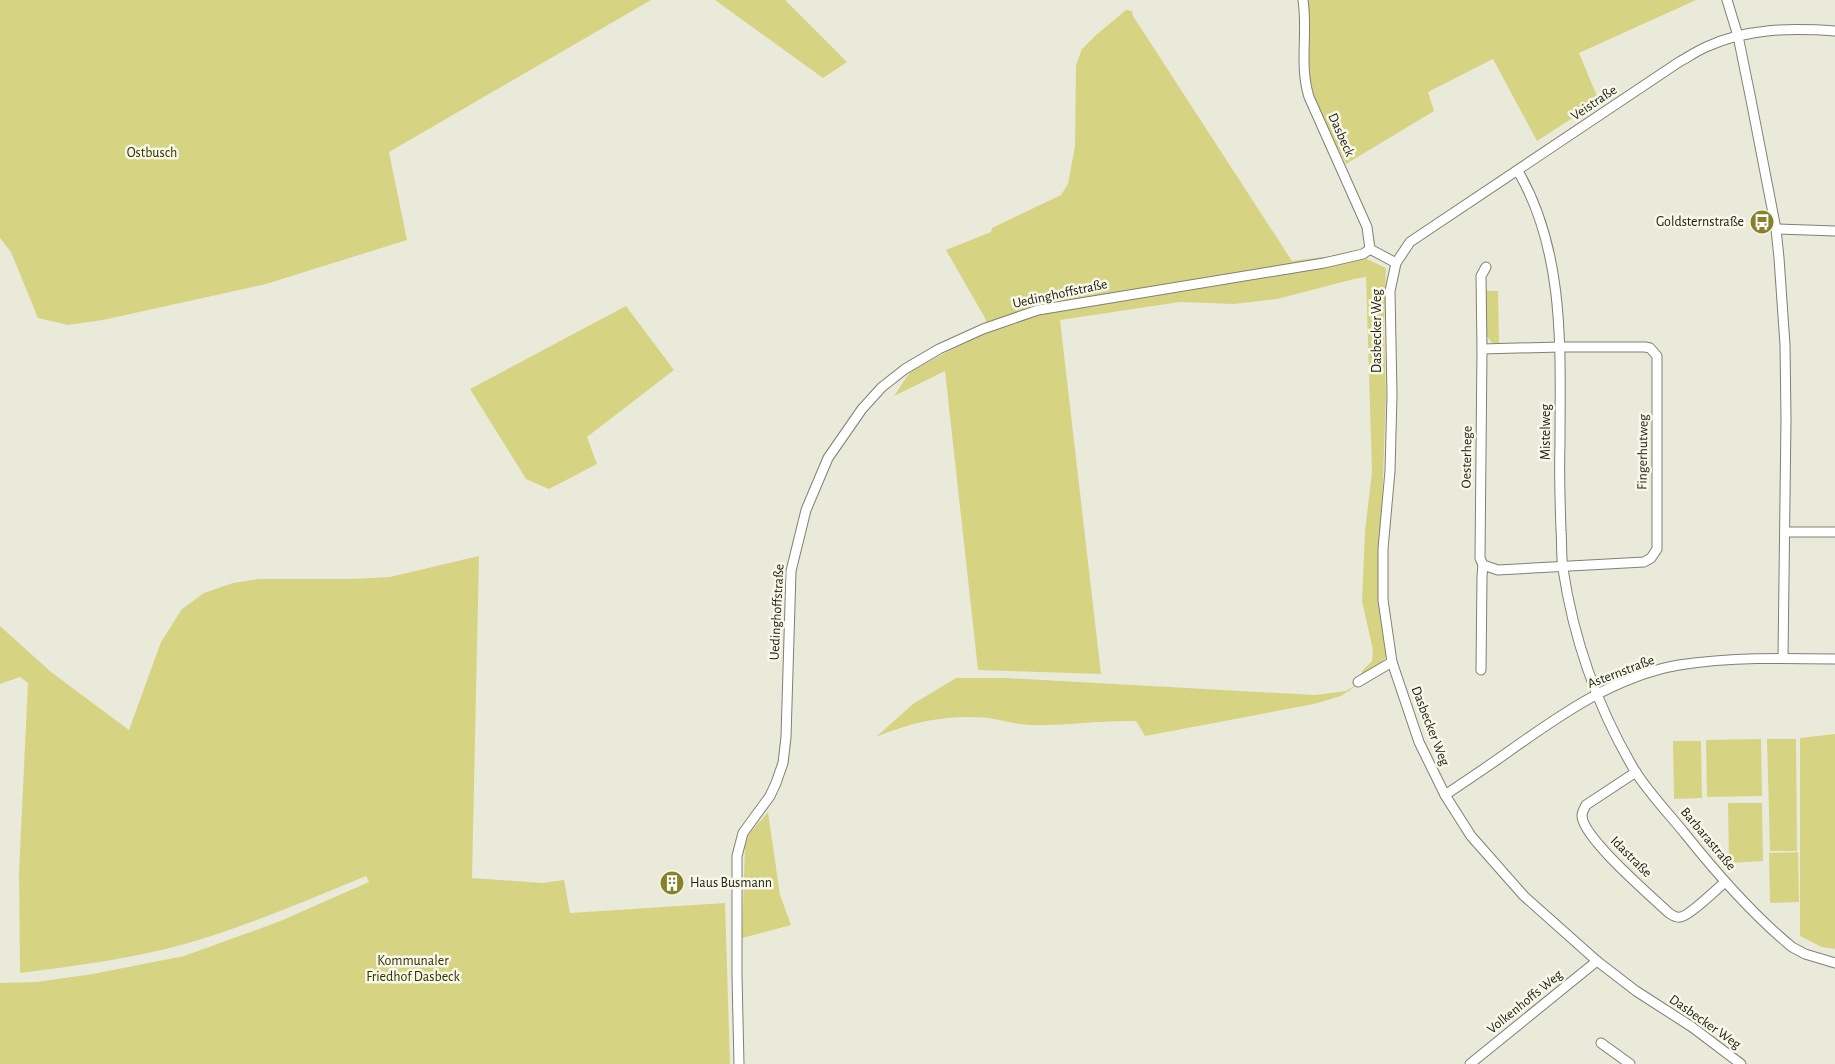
<svg xmlns="http://www.w3.org/2000/svg" width="1835" height="1064" viewBox="0 0 1835 1064" font-family="'Alegreya Sans',sans-serif">
<style>
.green{fill:#d6d483}
.lines{fill:none;stroke-linecap:round;stroke-linejoin:round}
.minor-casing{stroke:#808072;stroke-width:11}
.minor{stroke:#fff;stroke-width:9}
.labels{text-anchor:middle;dominant-baseline:central;stroke-width:5;stroke-linejoin:round;paint-order:stroke}
.street-label{font-size:14px;fill:#21211c;stroke:#f8f8e8}
.park-label{font-size:14px;fill:#312f00;stroke:#f8f8e8}
.poi-label{font-size:14px;fill:#21211c;stroke:#f8f8e8;text-anchor:end}
</style>
<rect width="100%" height="100%" fill="#eaeadb"/>
<g class="green">
<path d="M 0,0 L 651,0 L 389,152 L 407,240 L 266,284 L 103,320 L 68,325 L 38,318 L 11,252 L 0,238 Z"/>
<path d="M 715,0 L 785,0 L 847,62 L 823,78 Z"/>
<path d="M 1306,0 L 1696,0 L 1579,53 L 1599,101 L 1537,141 L 1493,59 L 1428,92 L 1434,111 L 1346,164 L 1313,98 L 1306,72 Z"/>
<path d="M 1126,10 L 1132,11 L 1133,16 L 1292,261 L 1354,253 L 1386,268 L 1384,327 L 1386,393 L 1379,592 L 1381,621 L 1386,657 L 1379,666 L 1362,676 L 1362,671 L 1372,661 L 1373,650 L 1362,601 L 1365,531 L 1372,472 L 1366,277 L 1354,279 L 1277,299 L 1234,304 L 1180,302 L 1060,320 L 1101,674 L 978,670 L 945,371 L 894,396 L 910,372 L 988,330 L 985,318 L 946,250 L 991,232 L 992,228 L 1061,195 L 1068,184 L 1075,146 L 1076,65 L 1082,49 L 1095,36 Z"/>
<path d="M 1486,291 L 1498,291 L 1499,343 L 1492,343 L 1486,335 Z"/>
<path d="M 626,306 L 674,370 L 587,437 L 597,464 L 549,489 L 526,479 L 470,389 Z"/>
<path d="M 479,556 L 472,878 L 542,883 L 564,880 L 570,913 L 725,903 L 730,1064 L 0,1064 L 0,983 L 36,982 L 93,974 L 184,956 L 278,922 L 369,882 L 366,876 C 305,901 245,927 181,945 C 129,959 74,966 20,973 L 19,872 L 28,683 L 20,677 L 0,684 L 0,626 L 51,672 L 129,730 L 161,642 L 182,609 L 204,593 L 233,583 L 259,579 L 351,579 L 390,577 Z"/>
<path d="M 1378,671 L 1341,696 L 1314,704 L 1145,736 L 1136,721 C 1100,720 1065,726 1029,725 C 1015,724 1001,720 988,718 C 949,714 911,722 876,737 L 913,704 L 956,678 L 1005,678 L 1315,695 L 1346,691 Z"/>
<path d="M 1835,734 L 1835,949 L 1822,947 L 1800,936 L 1800,738 Z"/>
<path d="M 1761,739 L 1762,796 L 1707,797 L 1706,740 Z"/>
<path d="M 1767,739 L 1796,739 L 1797,851 L 1770,851 Z"/>
<path d="M 1673,741 L 1701,741 L 1702,798 L 1674,799 Z"/>
<path d="M 1728,803 L 1762,803 L 1763,861 L 1729,863 Z"/>
<path d="M 768,812 L 780,895 L 791,925 L 742,938 L 745,845 L 749,834 Z"/>
<path d="M 1798,852 L 1799,902 L 1770,903 L 1769,853 Z"/>
</g>
<g class="lines">
<defs>
<g id="minor">
<path d="M 1303,0 C 1308,33 1299,65 1309,97 L 1367,227 L 1370,249"/>
<path d="M 1727,0 L 1738,36 L 1751,100 L 1776,229 L 1779,258 L 1785,345 L 1786,418 L 1783,658"/>
<path d="M 1518,171 C 1566,254 1560,351 1560,444 C 1559,473 1560,502 1561,530 C 1562,543 1561,556 1563,569 C 1574,642 1597,707 1635,771 C 1649,793 1669,814 1686,835 C 1718,875 1753,915 1792,947 L 1805,954 L 1835,963"/>
<path d="M 1776,229 L 1835,231"/>
<path d="M 1370,249 L 1396,263"/>
<path d="M 1560,347 L 1645,347 L 1650,348 L 1657,356 L 1657,549 L 1651,558 L 1644,562 L 1498,570 L 1483,565 L 1480,558 L 1482,349 Z"/>
<path d="M 1482,349 L 1481,276 L 1486,267"/>
<path d="M 1785,532 L 1835,532"/>
<path d="M 1481,670 L 1482,576 L 1483,565"/>
<path d="M 1358,682 L 1392,662"/>
<path d="M 1636,772 L 1586,805 C 1584,809 1582,812 1582,816 C 1583,838 1651,896 1669,913 C 1672,915 1676,918 1680,917 C 1688,917 1717,889 1725,882"/>
<path d="M 1445,795 C 1466,781 1487,767 1508,752 C 1560,715 1615,676 1679,665 C 1730,657 1783,658 1835,659"/>
<path d="M 1601,1043 L 1630,1064"/>
<path d="M 739,1064 L 737,976 L 737,856 L 743,833 L 770,796 L 776,783 L 783,763 L 786,737 L 791,571 L 806,510 L 828,458 L 862,409 L 882,387 L 905,369 L 939,349 L 983,329 L 1038,310 L 1324,263 L 1363,254 L 1370,249"/>
<path d="M 1470,1064 L 1597,961"/>
<path d="M 1741,1064 L 1692,1027 L 1636,991 L 1597,961 L 1524,896 L 1471,836 L 1445,795 L 1419,742 L 1392,662 L 1383,600 L 1383,549 L 1390,471 L 1392,395 L 1390,291 L 1396,263 L 1410,242 L 1679,62 C 1688,57 1697,51 1706,47 C 1747,28 1791,28 1835,31"/>
</g>
</defs>
<use href="#minor" class="minor-casing"/>
<use href="#minor" class="minor"/>
</g>
<defs>
<symbol id="bus-disc" viewBox="-11 -11 22 22"><circle r="9.5" fill="#85822a" stroke="#f8f8e8"/><path d="M-5-6H5V4H4V6H2V4H-2V6H-4V4H-5ZM-3.5-4V0h7V-4ZM-3.5 1.2v1.5H-2V1.2ZM2 1.2v1.5H3.5V1.2Z" fill="#fff"/></symbol>
<symbol id="building-disc" viewBox="-11 -11 22 22"><circle r="9.5" fill="#85822a" stroke="#f8f8e8"/><path d="M-4-6H4V6H1V3H-1V6H-4ZM-2.5-4.3h1.7v1.8h-1.7ZM.8-4.3h1.7v1.8H.8ZM-2.5-1h1.7V.8h-1.7ZM.8-1h1.7V.8H.8Z" fill="#fff"/></symbol>
</defs>
<g fill-rule="evenodd">
<use href="#bus-disc" x="1748" y="208" width="28" height="28"/>
<use href="#building-disc" x="658" y="869" width="28" height="28"/>
</g>
<g class="labels">
<g class="street-label">
<text transform="translate(1594 103) rotate(-34)">Veistraße</text>
<text transform="translate(1341 135) rotate(66)">Dasbeck</text>
<text transform="translate(1060 294) rotate(-12)">Uedinghoffstraße</text>
<text transform="translate(1377 331) rotate(-90)">Dasbecker Weg</text>
<text transform="translate(1546 432) rotate(-90)">Mistelweg</text>
<text transform="translate(1643 452) rotate(-89)">Fingerhutweg</text>
<text transform="translate(1467 457) rotate(-89)">Oesterhege</text>
<text transform="translate(777 612) rotate(-87)">Uedinghoffstraße</text>
<text transform="translate(1621 672) rotate(-21)">Asternstraße</text>
<text transform="translate(1430 726) rotate(69)">Dasbecker Weg</text>
<text transform="translate(1708 839) rotate(50)">Barbarastraße</text>
<text transform="translate(1631 857) rotate(45)">Idastraße</text>
<text transform="translate(1525 1002) rotate(-39)">Volkenhoffs Weg</text>
<text transform="translate(1705 1022) rotate(35)">Dasbecker Weg</text>
</g>
<g class="park-label">
<text x="152" y="153">Ostbusch</text>
<text x="413" y="961">Kommunaler<tspan x="413" dy="16">Friedhof Dasbeck</tspan></text>
</g>
<g class="poi-label">
<text x="1744" y="222">Goldsternstraße</text>
<text x="690" y="883" text-anchor="start">Haus Busmann</text>
</g>
</g>
</svg>
